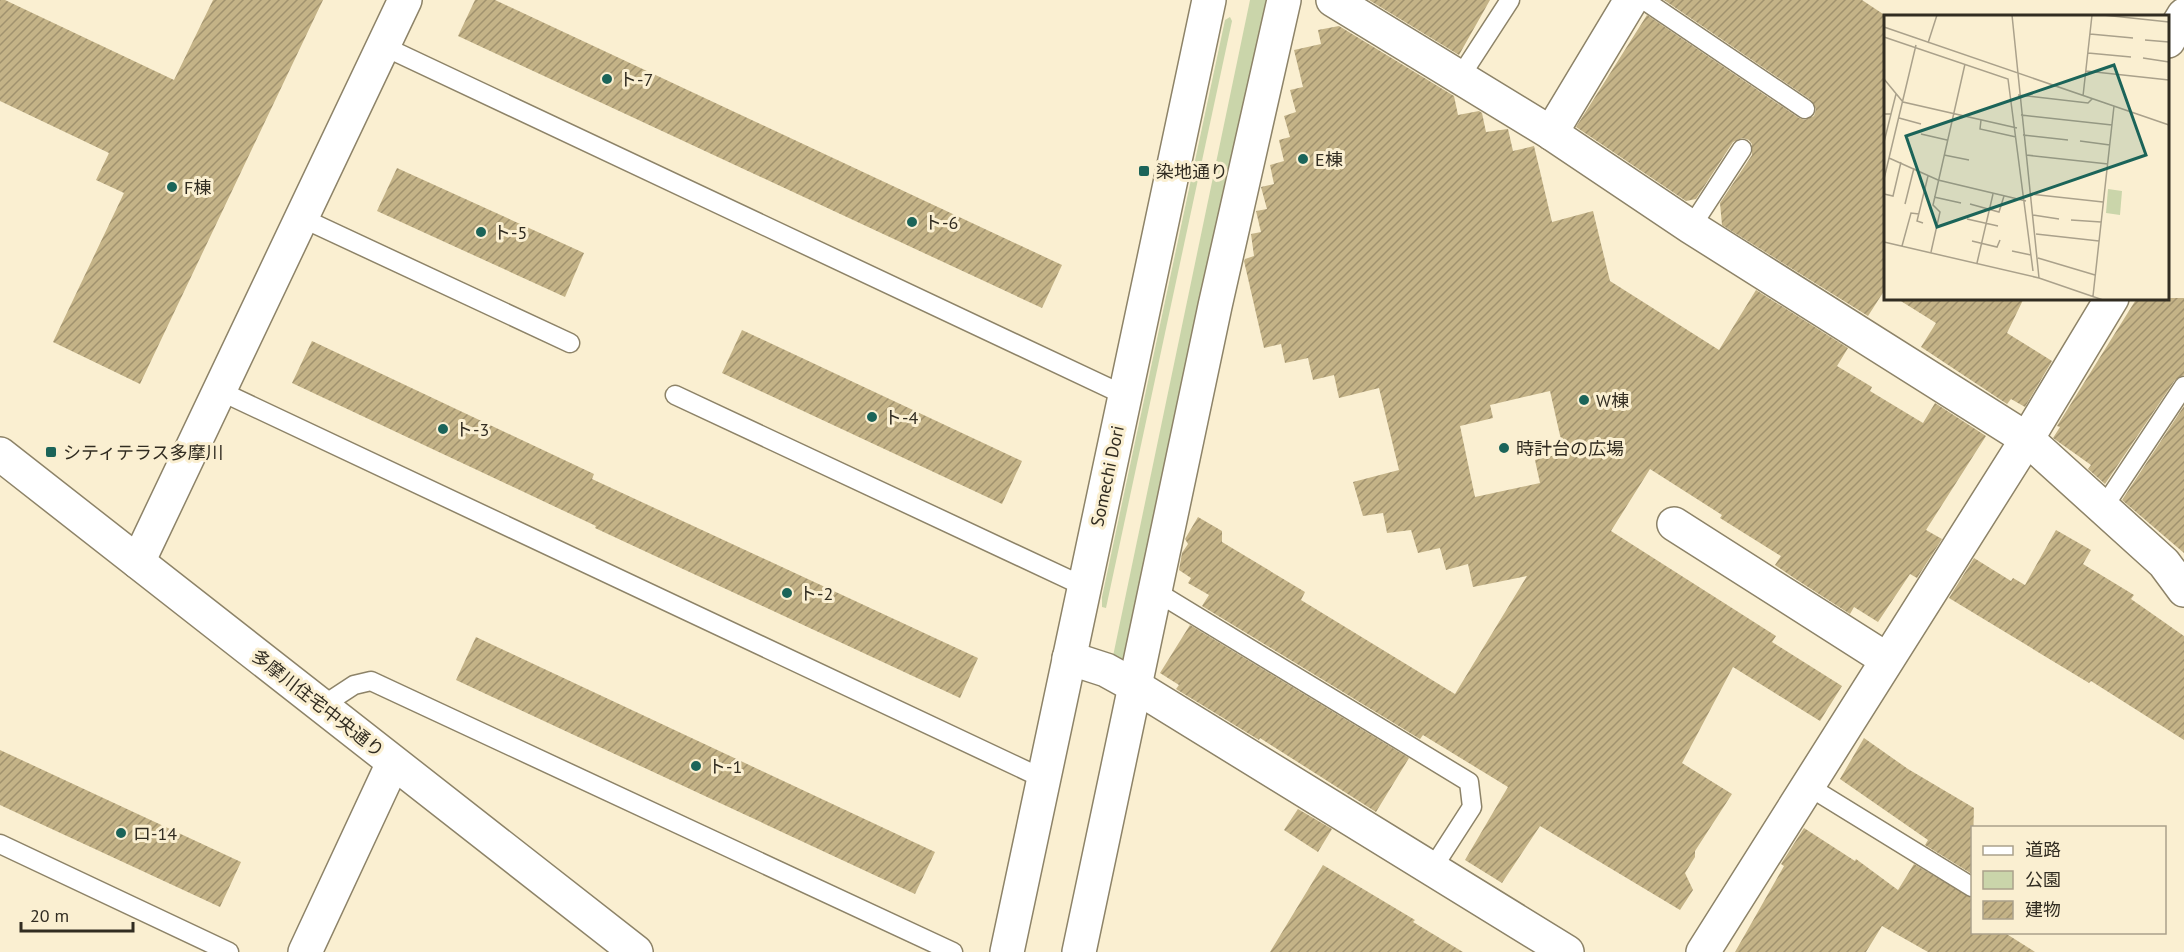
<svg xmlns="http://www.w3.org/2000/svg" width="2184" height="952" viewBox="0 0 2184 952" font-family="'PT Sans','Noto Sans JP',sans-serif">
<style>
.green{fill:#cad5aa}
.building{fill:url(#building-hatch);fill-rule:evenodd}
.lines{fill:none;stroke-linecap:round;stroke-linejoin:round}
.service-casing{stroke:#8d8368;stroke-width:21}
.minor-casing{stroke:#8d8368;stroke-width:36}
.tertiary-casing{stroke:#8d8368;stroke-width:36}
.service{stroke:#fff;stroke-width:18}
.minor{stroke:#fff;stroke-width:33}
.tertiary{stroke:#fff;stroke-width:33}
.poi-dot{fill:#1b6459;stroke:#faefd1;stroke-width:2}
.labels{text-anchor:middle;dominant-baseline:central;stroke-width:6;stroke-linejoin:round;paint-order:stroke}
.poi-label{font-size:18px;fill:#312c21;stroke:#faefd1;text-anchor:start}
.street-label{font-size:18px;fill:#312c21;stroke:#faefd1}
.inset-road{fill:none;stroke:#aaa18b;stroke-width:1.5}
.view{fill:#1b6459;fill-opacity:0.15;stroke:#1b6459;stroke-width:3}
.inset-edge{fill:none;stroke:#312c21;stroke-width:3}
</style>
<defs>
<pattern id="building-hatch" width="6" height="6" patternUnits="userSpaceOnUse" patternTransform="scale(1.5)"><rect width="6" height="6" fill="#c4b387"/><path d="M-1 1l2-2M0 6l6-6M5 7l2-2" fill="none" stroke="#a0926e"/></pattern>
</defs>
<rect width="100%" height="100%" fill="#faefd1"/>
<g class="green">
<path d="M 1250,0 L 1268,0 L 1128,659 L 1121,662 L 1112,661 Z"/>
<path d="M 1230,17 L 1232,21 L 1106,608 L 1102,607 L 1102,597 L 1225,20 Z"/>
</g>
<g class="building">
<path d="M 0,0 L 5,0 L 174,80 L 213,0 L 323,0 L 140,384 L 53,342 L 124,193 L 96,180 L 109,153 L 0,101 Z"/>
<path d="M 475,0 L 495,0 L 1062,265 L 1042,308 L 458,36 Z"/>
<path d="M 1369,0 L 1490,0 L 1459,55 Z"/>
<path d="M 1664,0 L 1862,0 L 1886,16 L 1886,288 L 1868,316 L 1722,225 L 1720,203 L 1752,155 L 1752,144 L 1749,140 L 1742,138 L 1733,142 L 1696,199 L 1686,201 L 1576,127 L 1647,15 L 1799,118 L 1805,120 L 1814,116 L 1816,109 L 1811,100 Z"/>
<path d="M 1339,26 L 1454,96 L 1458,115 L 1479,111 L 1482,113 L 1486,132 L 1508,129 L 1513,151 L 1534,146 L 1552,222 L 1593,211 L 1610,281 L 1719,350 L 1756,290 L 1848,348 L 1837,366 L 1872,387 L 1870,391 L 1923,423 L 1935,403 L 1986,436 L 1926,530 L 1942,539 L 1917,578 L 1910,574 L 1878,622 L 1854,607 L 1850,614 L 1794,578 L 1775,565 L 1781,556 L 1720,518 L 1722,515 L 1650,469 L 1611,531 L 1776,636 L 1772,642 L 1842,686 L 1820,721 L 1733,667 L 1682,763 L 1732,794 L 1695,851 L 1695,857 L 1685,873 L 1693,890 L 1680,910 L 1540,826 L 1502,883 L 1465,860 L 1508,787 L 1423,735 L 1420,739 L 1202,606 L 1209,595 L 1188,583 L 1191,578 L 1179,570 L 1182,553 L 1188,544 L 1185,539 L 1198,517 L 1222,531 L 1222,542 L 1305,592 L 1301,600 L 1455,694 L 1527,576 L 1473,587 L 1468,564 L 1446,570 L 1440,548 L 1418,553 L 1411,530 L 1387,533 L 1383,513 L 1363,516 L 1353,482 L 1399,470 L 1379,388 L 1339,398 L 1334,375 L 1313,380 L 1308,358 L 1285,363 L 1281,344 L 1264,348 L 1244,261 L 1245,259 L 1254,256 L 1251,234 L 1261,232 L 1256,211 L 1267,209 L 1261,187 L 1274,184 L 1270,165 L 1284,161 L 1279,140 L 1290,137 L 1284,116 L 1296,112 L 1290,90 L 1303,87 L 1294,50 L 1321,44 L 1318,30 ZM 1550,391 L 1564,453 L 1535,460 L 1540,483 L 1475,497 L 1460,426 L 1493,418 L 1490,405 Z"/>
<path d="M 397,168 L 584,253 L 565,297 L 377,211 Z"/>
<path d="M 1896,298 L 2024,298 L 2007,333 L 2052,361 L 2025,407 L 2011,399 L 2007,404 L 1921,347 L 1936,323 Z"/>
<path d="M 2137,298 L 2184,298 L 2184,375 L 2175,380 L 2105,484 L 2088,469 L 2091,465 L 2053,438 L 2060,427 L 2057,426 Z"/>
<path d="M 742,330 L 1022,461 L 1002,504 L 722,373 Z"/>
<path d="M 312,341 L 594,474 L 592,479 L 978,658 L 960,698 L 595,528 L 596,526 L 292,383 Z"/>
<path d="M 2184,406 L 2184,553 L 2122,500 Z"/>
<path d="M 2056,530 L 2091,550 L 2083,564 L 2134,595 L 2131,599 L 2184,636 L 2184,740 L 2091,681 L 2089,683 L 1949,598 L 1974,558 L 2011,581 L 2013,578 L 2025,585 Z"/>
<path d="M 1190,625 L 1409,758 L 1376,812 L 1260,738 L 1259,740 L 1176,689 L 1179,685 L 1160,673 Z"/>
<path d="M 476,637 L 935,852 L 915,894 L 456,680 Z"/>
<path d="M 1864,738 L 1908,769 L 1974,808 L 1972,874 L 1925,845 L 1928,840 L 1840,779 Z"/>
<path d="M 0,750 L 241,862 L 220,907 L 0,805 Z"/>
<path d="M 1298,809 L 1332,829 L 1318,852 L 1284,830 Z"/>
<path d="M 1804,828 L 1855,861 L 1856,859 L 1898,890 L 1914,864 L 1972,898 L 1972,933 L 2005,933 L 2035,952 L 1928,952 L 1882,926 L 1866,952 L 1735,952 L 1784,866 L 1781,864 Z"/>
<path d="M 1323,865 L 1415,920 L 1413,922 L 1463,952 L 1270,952 Z"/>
</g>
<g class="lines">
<defs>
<g id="service">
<path d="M 1644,0 L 1805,109"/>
<path d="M 383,46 L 1124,395"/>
<path d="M 1460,77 L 1510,0"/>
<path d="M 302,218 L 570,343"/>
<path d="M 1691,227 L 1742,149"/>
<path d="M 220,391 L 1044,779"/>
<path d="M 675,395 L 1083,586"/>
<path d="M 2103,508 L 2184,386"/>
<path d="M 1155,591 L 1469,782 L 1472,807 L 1432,869"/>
<path d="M 322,706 L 354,685 L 371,681 L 953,952"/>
<path d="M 1808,786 L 1972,887"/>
<path d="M 0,844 L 229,952"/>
</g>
<g id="minor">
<path d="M 1333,0 L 1551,133 L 1691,227 L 2027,439 L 2164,563 L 2184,590"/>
<path d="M 2168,41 L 2184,15"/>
<path d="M 1551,133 L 1631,0"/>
<path d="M 1674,524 L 1886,659"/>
<path d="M 138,562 L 405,0"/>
<path d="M 1069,658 L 1106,670 L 1135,686 L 1567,952"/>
<path d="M 305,952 L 393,763"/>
<path d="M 1079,952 L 1215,306 L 1284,0"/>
<path d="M 1703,952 L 2027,439 L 2112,298"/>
</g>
<g id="tertiary">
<path d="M 0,454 L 636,952"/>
<path d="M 1007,952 L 1209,0"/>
</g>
</defs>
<use href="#service" class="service-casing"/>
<use href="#minor" class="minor-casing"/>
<use href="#tertiary" class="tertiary-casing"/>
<use href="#service" class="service"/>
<use href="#minor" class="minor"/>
<use href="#tertiary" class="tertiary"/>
</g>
<g class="poi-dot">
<circle cx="607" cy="79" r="6"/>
<circle cx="1303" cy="159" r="6"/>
<rect x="1138" y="165" width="12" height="12" rx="3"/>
<circle cx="172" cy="187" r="6"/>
<circle cx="912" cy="222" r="6"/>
<circle cx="481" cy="232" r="6"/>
<circle cx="1584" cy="400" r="6"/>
<circle cx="872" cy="417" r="6"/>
<circle cx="443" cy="429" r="6"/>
<circle cx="1504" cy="448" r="6"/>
<rect x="45" y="446" width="12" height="12" rx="3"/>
<circle cx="787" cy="593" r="6"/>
<circle cx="696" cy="766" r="6"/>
<circle cx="121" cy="833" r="6"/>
</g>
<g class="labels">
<g class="poi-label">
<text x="619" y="79">ト-7</text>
<text x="1315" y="159">E棟</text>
<text x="1156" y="171">染地通り</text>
<text x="184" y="187">F棟</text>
<text x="924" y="222">ト-6</text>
<text x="493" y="232">ト-5</text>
<text x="1596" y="400">W棟</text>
<text x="884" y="417">ト-4</text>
<text x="455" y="429">ト-3</text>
<text x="1516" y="448">時計台の広場</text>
<text x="63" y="452">シティテラス多摩川</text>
<text x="799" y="593">ト-2</text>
<text x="708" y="766">ト-1</text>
<text x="133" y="833">ロ-14</text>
</g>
<g class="street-label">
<text transform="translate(1107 476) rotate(-78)">Somechi Dori</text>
<text transform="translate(318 703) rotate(38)">多摩川住宅中央通り</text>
</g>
</g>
<g transform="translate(1884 15)">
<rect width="285" height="285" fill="#faefd1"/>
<path d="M 224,174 L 238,176 L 236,200 L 222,198 Z" fill="#cad5aa"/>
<path class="inset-road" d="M 128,0 L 155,263M 219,0 L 285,7M 0,12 L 285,110M 206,19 L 249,23M 0,22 L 124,64 L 149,256M 261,25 L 285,27M 44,28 L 53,0M 204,38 L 247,42M 259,43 L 285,47M 202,56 L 285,65M 0,64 L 19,87 L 133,113M 134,80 L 204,88 L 208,84M 199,81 L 208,0M 0,99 L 7,99 L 12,79M 137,100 L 228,110M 15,103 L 37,109M 97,105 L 96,114 L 132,122M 37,119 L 63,125M 139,120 L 184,125M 196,126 L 226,130M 0,127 L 7,99M 60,140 L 85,145M 142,140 L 224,149M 5,143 L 54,165 L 142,186M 0,164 L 32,30M 0,179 L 9,181 L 17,147M 146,179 L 219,187M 50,182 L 77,188M 21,189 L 30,153M 86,189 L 115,197 L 120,181M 149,200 L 175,204M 83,204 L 114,211M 187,205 L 217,207M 39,208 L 33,206 L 44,161M 152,219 L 215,226M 88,226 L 113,232 L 116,225M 0,227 L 155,263 L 219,285M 18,231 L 27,198 L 35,199M 128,236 L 147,240M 47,237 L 56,197 L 49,190 L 81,49M 154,243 L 211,260M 93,248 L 109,179M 209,281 L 230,91"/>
<path class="view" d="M 230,50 L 262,140 L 53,212 L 22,121 Z"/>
<rect width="285" height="285" class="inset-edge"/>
</g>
<rect x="1971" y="826" width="195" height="108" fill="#faefd1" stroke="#aaa18b" stroke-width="1.5"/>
<rect x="1983" y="846" width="30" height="9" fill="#ffffff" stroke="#aaa18b" stroke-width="1.5"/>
<text x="2025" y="856" font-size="18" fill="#312c21">道路</text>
<rect x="1983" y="871" width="30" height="18" fill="#cad5aa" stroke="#aaa18b" stroke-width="1.5"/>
<text x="2025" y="886" font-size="18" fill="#312c21">公園</text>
<rect x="1983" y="901" width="30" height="18" fill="url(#building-hatch)" stroke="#aaa18b" stroke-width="1.5"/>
<text x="2025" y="916" font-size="18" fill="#312c21">建物</text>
<path d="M21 922v9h112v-9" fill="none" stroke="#312c21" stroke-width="3"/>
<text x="30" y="922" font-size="18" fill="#312c21" stroke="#faefd1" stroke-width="4.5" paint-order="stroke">20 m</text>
</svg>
